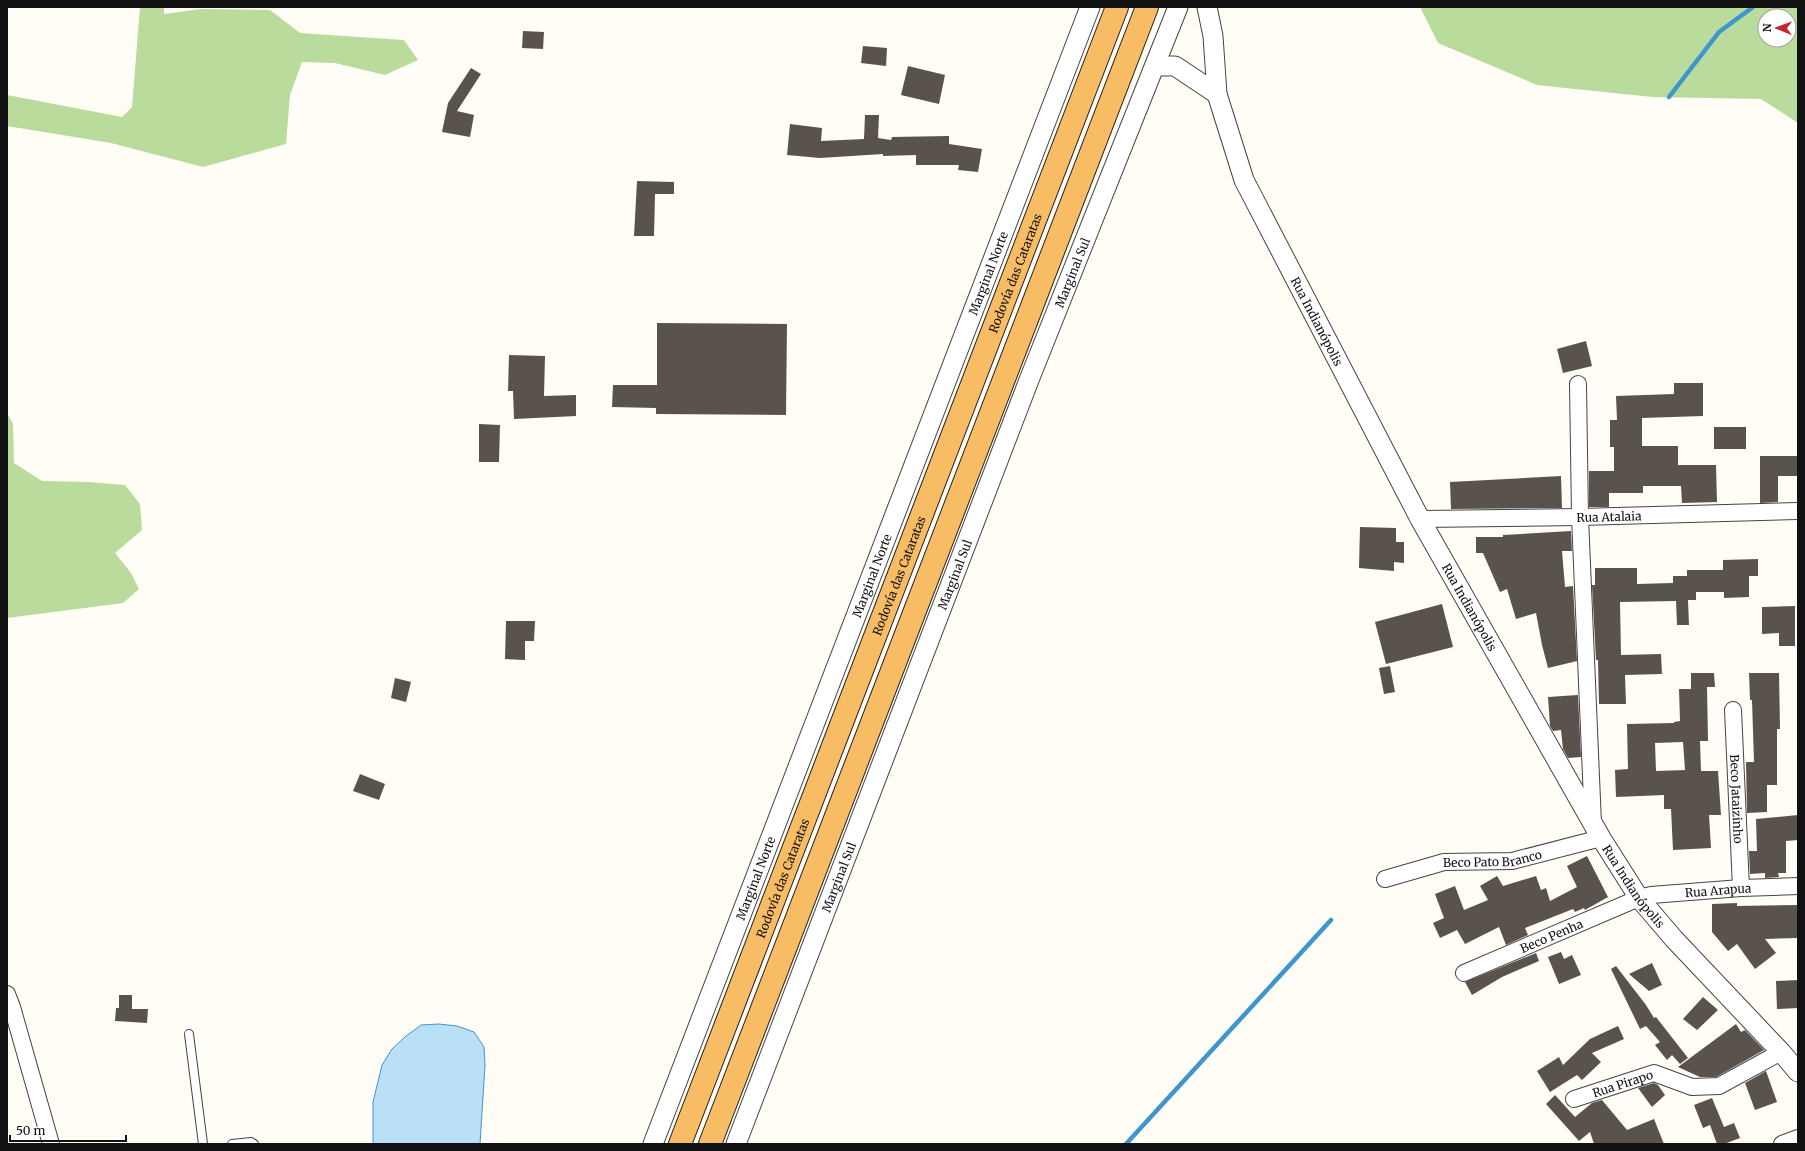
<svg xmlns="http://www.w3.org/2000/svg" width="1805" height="1151" viewBox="0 0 1805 1151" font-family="Merriweather,serif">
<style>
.forest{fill:#b9dc9c;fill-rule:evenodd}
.water{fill:#b9e0f7;stroke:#3f96cf}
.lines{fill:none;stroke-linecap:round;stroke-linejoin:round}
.stream{stroke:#3f96cf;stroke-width:4.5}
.building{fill:#5a524d;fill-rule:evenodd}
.service-casing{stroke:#444;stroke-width:10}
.minor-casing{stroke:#444;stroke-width:18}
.tertiary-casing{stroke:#444;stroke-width:21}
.trunk-casing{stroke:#222;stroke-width:24}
.service{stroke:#fff;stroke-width:8}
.minor{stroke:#fff;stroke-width:16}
.tertiary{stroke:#fff;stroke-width:19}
.trunk{stroke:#f7bc64;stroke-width:22}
.labels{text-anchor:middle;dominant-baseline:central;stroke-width:4;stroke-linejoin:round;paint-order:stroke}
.street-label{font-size:12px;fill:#111;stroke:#fff}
</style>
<rect width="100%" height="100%" fill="#fffdf5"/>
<g class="forest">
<path d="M 140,7 L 164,7 L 164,14 L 201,9 L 270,10 L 300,33 L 404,40 L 418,60 L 385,75 L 335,63 L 302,62 L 290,95 L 286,144 L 203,167 L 111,143 L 7,126 L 7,95 L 122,117 L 132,107 Z"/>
<path d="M 1420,7 L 1798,7 L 1798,123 L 1761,99 L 1652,97 L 1537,85 L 1438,43 ZM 1765,16 L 1789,16 L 1789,40 L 1765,40 Z"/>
<path d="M 7,413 L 13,424 L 14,463 L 42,481 L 88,482 L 125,485 L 140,504 L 142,530 L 115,553 L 131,573 L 139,589 L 123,603 L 7,618 Z"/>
</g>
<path class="water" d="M 439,1024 L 457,1026 L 474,1032 L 484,1047 L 485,1065 L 480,1144 L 373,1144 L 373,1102 L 382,1065 L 392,1049 L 406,1036 L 421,1025 Z"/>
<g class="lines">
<g class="stream">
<path d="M 1669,97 L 1719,32 L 1753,7"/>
<path d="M 1126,1144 L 1331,920"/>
</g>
</g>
<g class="building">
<path d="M 523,31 L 544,32 L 543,49 L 522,48 Z"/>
<path d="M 863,46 L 887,48 L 886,66 L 861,63 Z"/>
<path d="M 908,66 L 945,75 L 939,104 L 901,95 Z"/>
<path d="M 471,68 L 481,74 L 457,111 L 474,115 L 470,137 L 442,132 L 448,103 Z"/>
<path d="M 865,115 L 879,115 L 878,138 L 891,140 L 892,137 L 949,136 L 949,144 L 982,149 L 978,172 L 958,170 L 959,165 L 916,165 L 916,155 L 883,156 L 883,154 L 820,158 L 787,155 L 790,124 L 822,128 L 821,141 L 864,139 Z"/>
<path d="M 637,181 L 674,182 L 674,194 L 655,194 L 654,236 L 634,236 Z"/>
<path d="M 657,323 L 787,324 L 786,415 L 656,414 L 656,408 L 612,407 L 613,385 L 657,385 Z"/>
<path d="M 1586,341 L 1592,366 L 1563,373 L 1557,349 Z"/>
<path d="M 509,355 L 545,356 L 544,396 L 576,395 L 576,416 L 514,419 L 513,391 L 508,391 Z"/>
<path d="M 1674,383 L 1703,383 L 1703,416 L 1642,418 L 1642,446 L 1678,446 L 1678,465 L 1716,465 L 1717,502 L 1682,503 L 1681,486 L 1643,486 L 1643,493 L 1609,493 L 1609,507 L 1589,507 L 1589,471 L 1614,471 L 1614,447 L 1610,447 L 1610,420 L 1617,420 L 1616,396 L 1674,394 Z"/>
<path d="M 479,424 L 500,425 L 499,462 L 479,462 Z"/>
<rect x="1714" y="427" width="32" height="22"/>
<path d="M 1760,456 L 1798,456 L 1798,476 L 1778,476 L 1778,502 L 1760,503 Z"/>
<path d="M 1561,476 L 1562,508 L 1451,509 L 1450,482 Z"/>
<path d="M 1360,527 L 1396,528 L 1396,542 L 1404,542 L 1404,563 L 1394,562 L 1394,571 L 1359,568 Z"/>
<path d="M 1571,531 L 1572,551 L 1562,551 L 1565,587 L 1573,586 L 1577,661 L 1548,668 L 1542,645 L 1536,613 L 1516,619 L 1507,589 L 1500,592 L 1483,553 L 1476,553 L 1476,537 L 1503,537 L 1503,535 Z"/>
<path d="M 1758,559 L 1758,576 L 1749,576 L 1749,597 L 1724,598 L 1724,592 L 1696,592 L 1696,600 L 1688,600 L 1689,625 L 1677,625 L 1676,601 L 1620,602 L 1621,655 L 1661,654 L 1662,674 L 1625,675 L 1626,704 L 1599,704 L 1598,660 L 1596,660 L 1592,585 L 1595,585 L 1595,568 L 1637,568 L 1637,584 L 1673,583 L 1673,576 L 1687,576 L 1687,570 L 1723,570 L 1723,560 Z"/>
<path d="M 1442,604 L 1453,647 L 1386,664 L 1375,622 Z"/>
<path d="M 1795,606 L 1795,646 L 1779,646 L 1779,633 L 1762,634 L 1762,607 Z"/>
<path d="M 506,621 L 535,621 L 534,641 L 525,641 L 525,660 L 505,659 Z"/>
<path d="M 1390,666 L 1395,692 L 1384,694 L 1379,668 Z"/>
<path d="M 1691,673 L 1714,673 L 1715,687 L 1707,687 L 1708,741 L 1700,741 L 1701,771 L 1718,771 L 1721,815 L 1709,815 L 1711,848 L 1673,850 L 1671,809 L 1664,809 L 1664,795 L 1616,797 L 1615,770 L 1628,769 L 1627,724 L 1674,723 L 1674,722 L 1680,721 L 1679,689 L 1691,689 ZM 1683,742 L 1685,770 L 1656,771 L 1655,743 Z"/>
<path d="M 1749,673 L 1779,673 L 1780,729 L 1777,729 L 1777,785 L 1767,785 L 1767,812 L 1747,813 L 1746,762 L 1754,762 L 1752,700 L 1750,700 Z"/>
<path d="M 395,678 L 411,682 L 406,702 L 391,698 Z"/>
<path d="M 1578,695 L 1581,757 L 1568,758 L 1563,749 L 1561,730 L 1553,731 L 1550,726 L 1548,697 Z"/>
<path d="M 360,774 L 385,784 L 379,800 L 353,791 Z"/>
<path d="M 1798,815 L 1798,840 L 1786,841 L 1786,873 L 1778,873 L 1779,877 L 1765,878 L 1765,873 L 1750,874 L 1749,851 L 1757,851 L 1756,819 Z"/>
<path d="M 1587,856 L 1608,897 L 1585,910 L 1584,908 L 1575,912 L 1573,909 L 1525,928 L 1528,935 L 1506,945 L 1499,927 L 1465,944 L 1457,930 L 1440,938 L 1433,923 L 1444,918 L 1435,894 L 1455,886 L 1464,910 L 1488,900 L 1480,886 L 1497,876 L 1503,886 L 1536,876 L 1541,890 L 1546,888 L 1550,901 L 1577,887 L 1567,866 Z"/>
<path d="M 1737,903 L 1737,906 L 1798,905 L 1798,938 L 1765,939 L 1776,953 L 1755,969 L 1737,944 L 1728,951 L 1712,932 L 1712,904 Z"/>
<path d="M 1561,952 L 1564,959 L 1572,955 L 1581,975 L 1559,984 L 1548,957 Z"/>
<path d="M 1536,953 L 1539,961 L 1502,977 L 1472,995 L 1465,982 Z"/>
<path d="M 1652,963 L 1662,985 L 1649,991 L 1629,974 Z"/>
<path d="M 1616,966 L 1646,1005 L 1654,1018 L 1656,1017 L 1688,1058 L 1680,1064 L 1672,1055 L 1667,1060 L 1655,1045 L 1660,1042 L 1646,1026 L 1640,1029 L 1611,969 Z"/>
<path d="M 1798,980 L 1798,1008 L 1777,1009 L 1776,981 Z"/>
<path d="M 119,995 L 132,995 L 132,1009 L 148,1009 L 147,1023 L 115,1021 L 116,1008 L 119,1008 Z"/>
<path d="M 1703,997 L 1718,1010 L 1697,1030 L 1683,1019 Z"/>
<path d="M 1736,1024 L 1741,1032 L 1745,1030 L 1764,1050 L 1716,1077 L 1700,1077 L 1678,1067 Z"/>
<path d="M 1618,1026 L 1624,1039 L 1592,1053 L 1601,1062 L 1582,1080 L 1577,1075 L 1550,1092 L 1537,1071 L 1559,1057 L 1563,1065 L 1590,1039 Z"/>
<path d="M 1766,1071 L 1777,1102 L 1755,1110 L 1745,1083 Z"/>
<path d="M 1654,1083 L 1658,1085 L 1665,1095 L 1652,1107 L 1638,1088 Z"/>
<path d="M 1555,1095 L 1575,1117 L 1592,1103 L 1602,1100 L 1627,1130 L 1654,1119 L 1664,1144 L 1594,1144 L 1590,1132 L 1579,1141 L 1546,1104 Z"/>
<path d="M 1712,1098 L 1724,1127 L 1734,1123 L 1740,1138 L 1724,1144 L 1717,1144 L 1710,1125 L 1703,1128 L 1694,1105 Z"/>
</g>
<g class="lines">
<defs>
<g id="service">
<path d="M 189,1034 L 203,1144"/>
<path d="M 232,1144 L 251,1142 L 254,1144"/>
</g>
<g id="minor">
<path d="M 1578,384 L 1580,517 L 1593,824"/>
<path id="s1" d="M 1420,519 L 1580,517 L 1798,511"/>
<path id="s2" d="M 1733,710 L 1741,888"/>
<path id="s3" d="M 1385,879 L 1444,862 L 1512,861 L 1601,838"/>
<path id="s4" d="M 1464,973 L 1639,898 L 1651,895 L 1741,888 L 1798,886"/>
<path d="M 7,994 L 12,1007 L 51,1144"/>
<path id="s5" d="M 1574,1099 L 1654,1073 L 1692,1087 L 1719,1086 L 1781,1052"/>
<path d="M 1782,1144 L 1798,1138"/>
</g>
<g id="tertiary">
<path id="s6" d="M 1207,7 L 1213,36 L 1217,94 L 1244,180 L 1420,519 L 1601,838 L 1639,898 L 1674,939 L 1781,1052 L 1798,1072"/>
<path d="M 1156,66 L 1175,66 L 1217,94"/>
<path id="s7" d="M 653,1144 L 1090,7"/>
<path id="s8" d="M 736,1144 L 1029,380 L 1178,7"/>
</g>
<g id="trunk">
<path id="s9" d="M 680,1144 L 1117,7"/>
<path d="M 710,1144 L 1147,7"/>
</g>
</defs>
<use href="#service" class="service-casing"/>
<use href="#minor" class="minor-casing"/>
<use href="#tertiary" class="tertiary-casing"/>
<use href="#trunk" class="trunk-casing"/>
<use href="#service" class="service"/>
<use href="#minor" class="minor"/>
<use href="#tertiary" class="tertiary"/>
<use href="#trunk" class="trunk"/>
</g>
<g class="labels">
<g class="street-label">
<text stroke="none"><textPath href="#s7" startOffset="933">Marginal Norte</textPath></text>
<text stroke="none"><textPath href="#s9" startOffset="933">Rodovía das Cataratas</textPath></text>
<text stroke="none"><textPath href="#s8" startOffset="934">Marginal Sul</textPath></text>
<text stroke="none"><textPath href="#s6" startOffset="337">Rua Indianópolis</textPath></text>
<text stroke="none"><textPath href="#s1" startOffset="189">Rua Atalaia</textPath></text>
<text stroke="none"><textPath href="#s8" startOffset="610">Marginal Sul</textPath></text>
<text stroke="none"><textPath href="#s7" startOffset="609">Marginal Norte</textPath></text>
<text stroke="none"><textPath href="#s9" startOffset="609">Rodovía das Cataratas</textPath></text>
<text stroke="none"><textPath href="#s6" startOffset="661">Rua Indianópolis</textPath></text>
<text stroke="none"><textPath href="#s2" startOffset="89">Beco Jataizinho</textPath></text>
<text stroke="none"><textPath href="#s3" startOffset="110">Beco Pato Branco</textPath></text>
<text stroke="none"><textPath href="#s8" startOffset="286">Marginal Sul</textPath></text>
<text stroke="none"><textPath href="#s7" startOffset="285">Marginal Norte</textPath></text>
<text stroke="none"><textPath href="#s9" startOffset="285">Rodovía das Cataratas</textPath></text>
<text stroke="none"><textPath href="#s6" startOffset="985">Rua Indianópolis</textPath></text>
<text stroke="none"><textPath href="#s4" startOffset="270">Rua Arapua</textPath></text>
<text stroke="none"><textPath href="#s4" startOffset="95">Beco Penha</textPath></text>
<text stroke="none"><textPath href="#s5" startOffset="51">Rua Pirapo</textPath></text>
</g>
</g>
<rect width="1805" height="1151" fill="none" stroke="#111111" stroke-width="16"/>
<g transform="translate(1777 28) rotate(271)"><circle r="19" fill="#ffffff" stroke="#a0a0a0"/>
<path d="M0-3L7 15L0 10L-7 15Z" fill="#c4262e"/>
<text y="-6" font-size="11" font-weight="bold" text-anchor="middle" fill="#111111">N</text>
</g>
<path d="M10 1135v6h116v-6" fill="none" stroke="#111111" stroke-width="2"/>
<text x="16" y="1135" font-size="12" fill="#111111" stroke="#ffffff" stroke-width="3" paint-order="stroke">50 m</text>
</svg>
